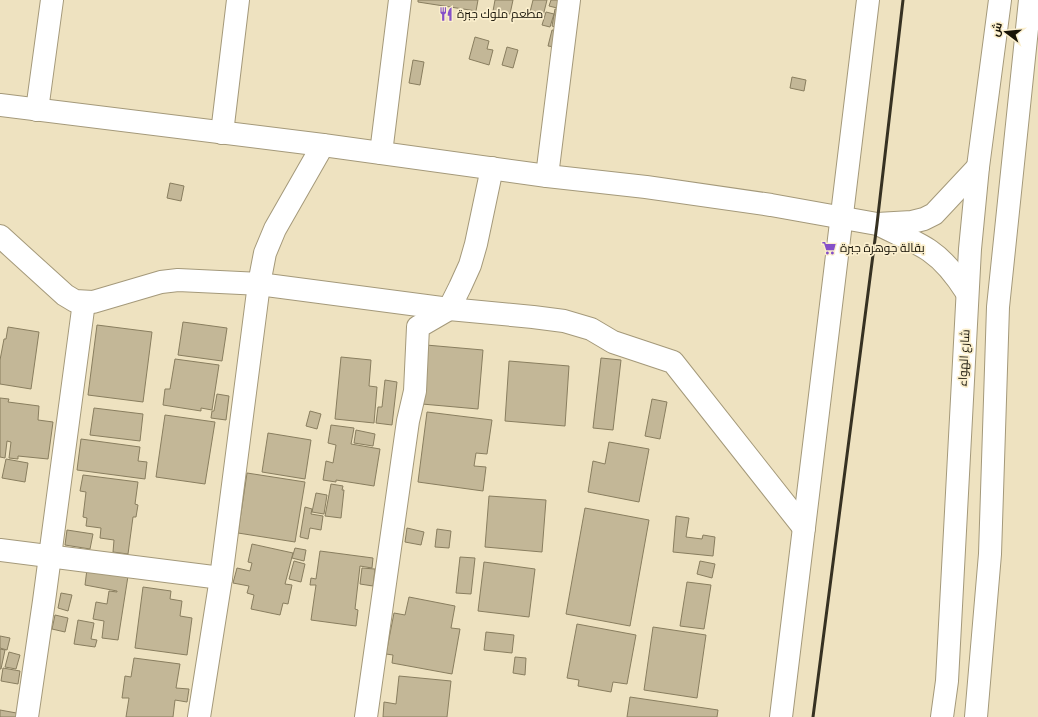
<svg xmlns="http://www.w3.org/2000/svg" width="1038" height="717" viewBox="0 0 1038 717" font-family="'Roboto Condensed',Cairo,sans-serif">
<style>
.building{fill:#c3b797;stroke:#897e5f}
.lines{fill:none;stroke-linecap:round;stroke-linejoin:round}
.minor-casing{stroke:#a4997a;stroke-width:24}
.highway-casing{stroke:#a4997a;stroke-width:24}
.minor{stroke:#fff;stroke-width:22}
.highway{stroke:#fff;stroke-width:22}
.rail{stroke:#363122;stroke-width:3}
.labels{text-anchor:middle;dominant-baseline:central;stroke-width:3.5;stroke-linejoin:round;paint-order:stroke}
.poi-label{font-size:12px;fill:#181408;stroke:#fbefcd;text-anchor:start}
.street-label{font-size:12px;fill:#181408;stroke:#fbefcd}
</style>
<rect width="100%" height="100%" fill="#eee2c0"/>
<g class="building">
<path d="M 418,0 L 478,0 L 476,11 L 418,2 Z"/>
<path d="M 495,0 L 513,0 L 510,14 L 493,11 Z"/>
<path d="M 533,0 L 547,0 L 543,16 L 530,12 Z"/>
<path d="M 551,0 L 563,0 L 561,9 L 549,6 Z"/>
<path d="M 555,9 L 565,11 L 562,29 L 552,26 Z"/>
<path d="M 546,12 L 554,14 L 550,27 L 542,25 Z"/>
<path d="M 552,30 L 558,31 L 555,47 L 548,46 Z"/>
<path d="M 475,37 L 489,41 L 487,49 L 493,50 L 489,65 L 469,59 Z"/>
<path d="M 507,47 L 518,50 L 513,68 L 502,65 Z"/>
<path d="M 413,60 L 424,62 L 420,85 L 409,83 Z"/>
<path d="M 792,77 L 806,80 L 804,91 L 790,88 Z"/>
<path d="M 170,183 L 184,186 L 181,201 L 167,198 Z"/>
<path d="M 183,322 L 227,328 L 222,361 L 178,355 Z"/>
<path d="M 97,325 L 152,332 L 143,402 L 88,395 Z"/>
<path d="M 8,327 L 39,332 L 31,389 L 0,384 L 0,360 L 4,339 L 6,339 Z"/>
<path d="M 426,345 L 483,350 L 478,409 L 422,404 Z"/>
<path d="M 341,357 L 371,360 L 369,386 L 377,387 L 374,423 L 335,419 Z"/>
<path d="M 601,358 L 621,360 L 613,430 L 593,428 Z"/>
<path d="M 175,359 L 219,365 L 212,410 L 201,408 L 201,411 L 163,405 L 165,389 L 170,389 Z"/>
<path d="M 509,361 L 569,366 L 565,426 L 505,421 Z"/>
<path d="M 385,380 L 397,382 L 392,425 L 376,423 L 378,407 L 382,407 Z"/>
<path d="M 217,394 L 229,396 L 226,420 L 211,418 L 212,411 L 214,411 Z"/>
<path d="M 0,398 L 9,399 L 8,402 L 39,406 L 38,420 L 53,422 L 48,459 L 18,456 L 18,459 L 9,458 L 11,442 L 7,441 L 5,458 L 0,457 Z"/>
<path d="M 652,399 L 667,402 L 660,439 L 645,436 Z"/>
<path d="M 94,408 L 143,414 L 140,441 L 90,435 Z"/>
<path d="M 310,411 L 321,414 L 317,429 L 306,426 Z"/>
<path d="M 427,412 L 492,420 L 487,454 L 476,453 L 474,466 L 486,467 L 483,491 L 418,482 Z"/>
<path d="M 165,415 L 215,422 L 205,484 L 156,477 Z"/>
<path d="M 331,425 L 354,428 L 351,444 L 380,449 L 374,486 L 336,480 L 336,482 L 323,480 L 326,461 L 333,463 L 336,445 L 328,443 Z"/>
<path d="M 356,430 L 375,434 L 373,446 L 354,443 Z"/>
<path d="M 268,433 L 311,440 L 305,479 L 262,472 Z"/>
<path d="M 81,439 L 140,447 L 138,461 L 147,462 L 145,479 L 77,470 Z"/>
<path d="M 609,442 L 649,449 L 639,502 L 588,492 L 593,461 L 605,464 Z"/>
<path d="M 6,459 L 28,463 L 25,482 L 2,478 Z"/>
<path d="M 247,473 L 305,482 L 295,542 L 238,533 Z"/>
<path d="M 83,475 L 138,482 L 135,504 L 138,505 L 136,517 L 133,517 L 128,554 L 113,552 L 114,540 L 100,538 L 101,528 L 86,526 L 87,518 L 83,517 L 86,492 L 80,491 Z"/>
<path d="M 331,484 L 343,486 L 342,490 L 344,490 L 341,518 L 325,516 Z"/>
<path d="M 316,493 L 327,495 L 324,514 L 312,512 Z"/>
<path d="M 489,496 L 546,500 L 542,552 L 485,547 Z"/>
<path d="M 305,507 L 312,509 L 311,514 L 323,516 L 321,530 L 310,528 L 308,539 L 300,537 Z"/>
<path d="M 585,508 L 649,520 L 630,626 L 566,614 Z"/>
<path d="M 676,516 L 689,518 L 686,537 L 702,539 L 703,535 L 715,537 L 713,556 L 673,552 Z"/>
<path d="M 407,528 L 424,532 L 421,545 L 405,542 Z"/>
<path d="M 437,529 L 451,531 L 449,548 L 435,547 Z"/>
<path d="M 67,530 L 93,534 L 90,549 L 65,545 Z"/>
<path d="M 252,544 L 293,553 L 285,584 L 292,585 L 288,604 L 283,603 L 280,615 L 251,609 L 254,595 L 247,593 L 249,586 L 233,583 L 237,568 L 250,571 L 252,563 L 248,562 Z"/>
<path d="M 295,548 L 306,550 L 304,561 L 292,558 Z"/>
<path d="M 320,551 L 373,558 L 372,568 L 360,566 L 355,609 L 358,610 L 356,626 L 311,620 L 316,585 L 310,585 L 311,578 L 316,579 Z"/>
<path d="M 460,557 L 475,558 L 471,594 L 456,593 Z"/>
<path d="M 294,561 L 305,564 L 301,582 L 289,579 Z"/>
<path d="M 700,561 L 715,564 L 712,578 L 697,574 Z"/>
<path d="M 484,562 L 535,569 L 529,617 L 478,611 Z"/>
<path d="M 362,568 L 375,569 L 373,586 L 360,584 Z"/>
<path d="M 87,569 L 128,576 L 118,640 L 102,638 L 104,621 L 93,619 L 96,602 L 107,604 L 109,591 L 117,592 L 117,591 L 85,585 Z"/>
<path d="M 687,582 L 711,585 L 704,629 L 680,626 Z"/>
<path d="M 143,587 L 171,591 L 170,599 L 182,601 L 180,616 L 192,618 L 187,655 L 135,648 Z"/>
<path d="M 61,593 L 72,595 L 68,611 L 58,608 Z"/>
<path d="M 409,597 L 455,606 L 451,628 L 460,629 L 452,674 L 392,663 L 393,655 L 386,654 L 394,613 L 405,615 Z"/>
<path d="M 55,615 L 68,618 L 65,632 L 52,629 Z"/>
<path d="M 78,620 L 94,623 L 91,639 L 97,640 L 95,647 L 74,644 Z"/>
<path d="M 577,624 L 636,635 L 627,684 L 613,682 L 611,692 L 578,686 L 579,680 L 567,678 Z"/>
<path d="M 653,627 L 706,635 L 697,698 L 644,690 Z"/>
<path d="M 486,632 L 514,635 L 512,653 L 484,650 Z"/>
<path d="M 0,636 L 10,638 L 7,650 L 0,648 Z"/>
<path d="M 0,649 L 5,650 L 1,669 L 0,669 Z"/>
<path d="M 9,652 L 20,655 L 16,669 L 5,667 Z"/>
<path d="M 515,657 L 526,658 L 525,675 L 513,673 Z"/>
<path d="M 134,658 L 180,664 L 176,688 L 189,689 L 187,702 L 175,700 L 173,717 L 126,717 L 129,698 L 122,698 L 125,676 L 131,677 Z"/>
<path d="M 3,668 L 20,671 L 18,684 L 1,681 Z"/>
<path d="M 399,676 L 451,681 L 447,717 L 383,717 L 384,702 L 396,704 Z"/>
<path d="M 630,697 L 718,710 L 717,717 L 627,717 Z"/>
<path d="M 0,710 L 22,714 L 21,717 L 0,717 Z"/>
</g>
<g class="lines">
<defs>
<g id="minor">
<path d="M 0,105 L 323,145 L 547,176 L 646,187 L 771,205 L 877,224 L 912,222 L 924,219 L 934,214 L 978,167"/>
<path d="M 37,110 L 52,0"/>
<path d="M 222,133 L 238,0"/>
<path d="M 381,153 L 400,0"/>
<path d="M 547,176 L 569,0"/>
<path d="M 878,224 C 894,233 916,241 930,251 C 946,262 957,277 967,293"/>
<path d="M 0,236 L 65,295 L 75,301 L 93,302 L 161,282 L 178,280 L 259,284 L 449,309 L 533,317 L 564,321 L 591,329 L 613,342 L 673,362 L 804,528"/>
<path d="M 0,550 L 221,578"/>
<path d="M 27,717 L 44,601 L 84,302"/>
<path d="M 199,717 L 221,578 L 259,284 L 265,253 L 275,229 L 323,145"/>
<path d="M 366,717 L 408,421 L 415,391 L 418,327 L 449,309 L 460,287 L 470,265 L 476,244 L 492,168"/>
<path d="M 781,717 L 868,0"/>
</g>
<g id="highway">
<path d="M 942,717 L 947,681 L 970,249 L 978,167 L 1000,0"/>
<path d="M 976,717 L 990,554 L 998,307 L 1030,0"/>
</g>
</defs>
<use href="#minor" class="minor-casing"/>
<use href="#highway" class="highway-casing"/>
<use href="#minor" class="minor"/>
<use href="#highway" class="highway"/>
<path class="rail" d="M 813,717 L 877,224 L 903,0"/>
</g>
<defs>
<symbol id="restaurant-bare" viewBox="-9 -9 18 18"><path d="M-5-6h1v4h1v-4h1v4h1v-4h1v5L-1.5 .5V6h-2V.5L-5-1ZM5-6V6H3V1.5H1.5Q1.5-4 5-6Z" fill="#8550c8" stroke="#fbefcd" stroke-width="2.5" paint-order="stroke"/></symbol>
<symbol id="supermarket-bare" viewBox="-9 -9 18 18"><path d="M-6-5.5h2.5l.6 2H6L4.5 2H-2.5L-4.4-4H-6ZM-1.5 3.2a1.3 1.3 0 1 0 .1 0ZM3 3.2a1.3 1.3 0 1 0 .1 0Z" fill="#8550c8" stroke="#fbefcd" stroke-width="2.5" paint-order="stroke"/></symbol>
</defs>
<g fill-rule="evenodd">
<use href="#restaurant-bare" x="436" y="4" width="20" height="20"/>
<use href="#supermarket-bare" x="819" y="238" width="20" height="20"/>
</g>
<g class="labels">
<g class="poi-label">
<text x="457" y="14">مطعم ملوك جبرة</text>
<text x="840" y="248">بقالة جوهرة جبرة</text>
</g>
<g class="street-label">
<text transform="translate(964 358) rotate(-87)">شارع الهواء</text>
</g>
</g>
<g transform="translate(1006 32) rotate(286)" stroke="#fbefcd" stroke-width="3" paint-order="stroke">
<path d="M0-3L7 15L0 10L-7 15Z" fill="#181408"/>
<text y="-6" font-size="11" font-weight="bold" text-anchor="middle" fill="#181408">ش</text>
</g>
</svg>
